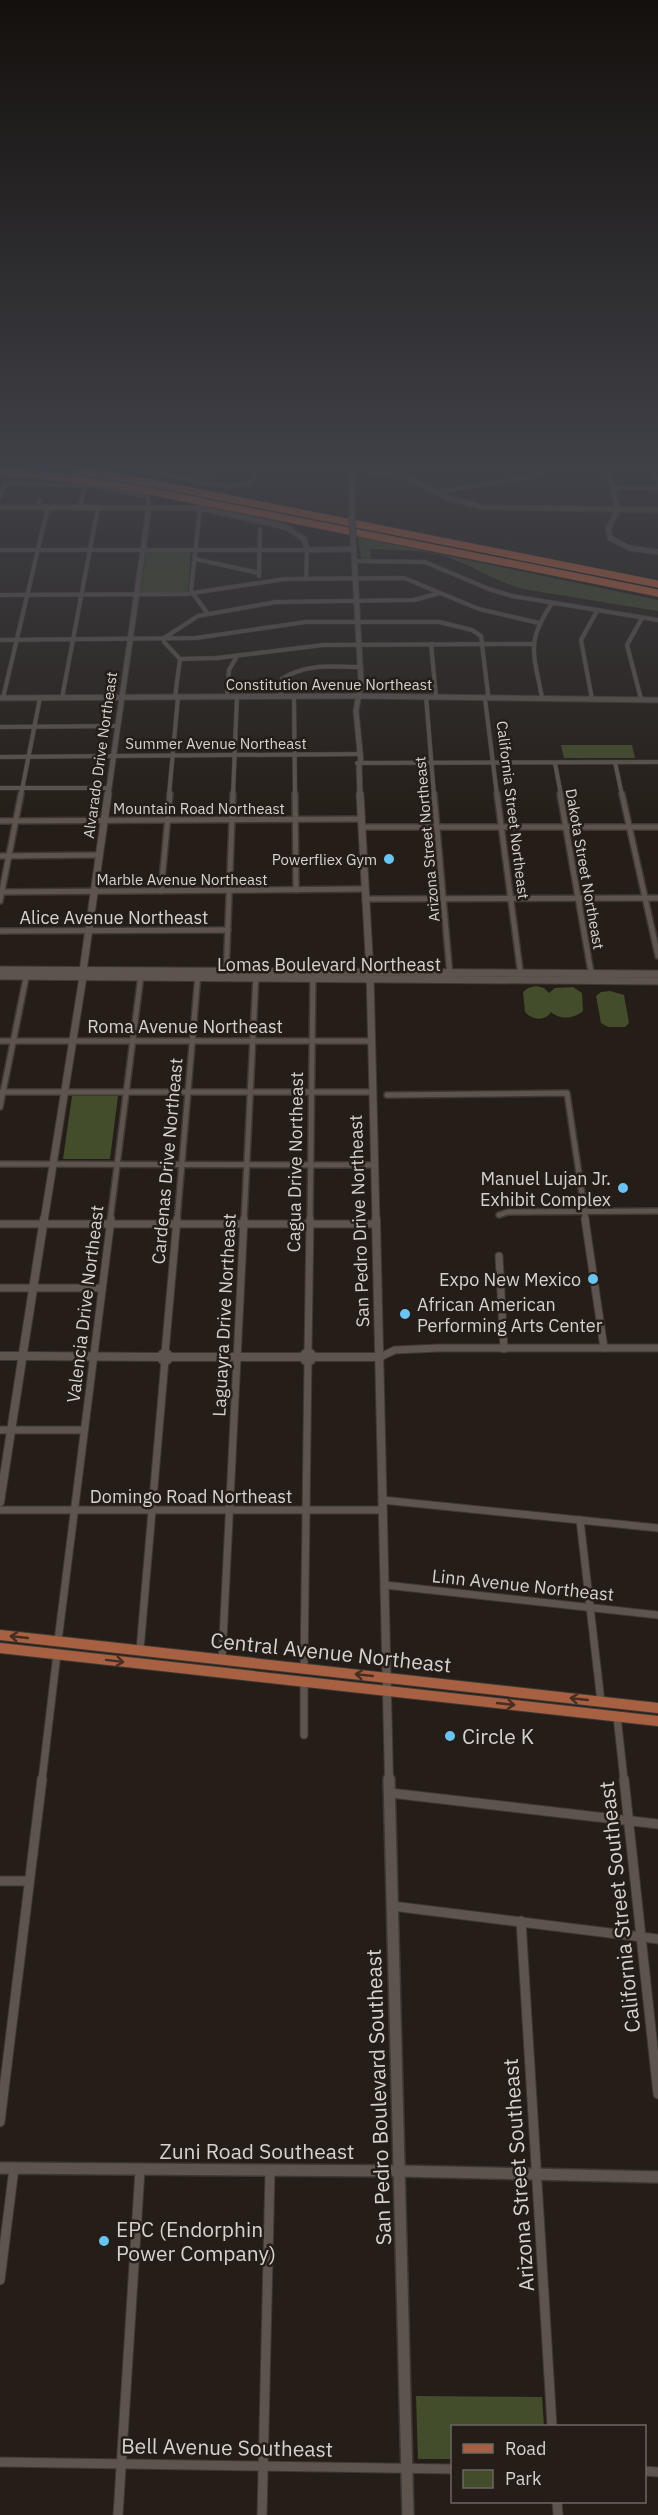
<svg xmlns="http://www.w3.org/2000/svg" width="658" height="2515" viewBox="0 0 658 2515" font-family="'IBM Plex Sans',sans-serif">
<style>
.green{fill:#434c2b}
.water{fill:#001518}
.lines{fill:none;stroke-linecap:round;stroke-linejoin:round}
.stream{stroke:#001518;stroke-width:1.5}
.minor-far3-casing{stroke:#3e3834;stroke-width:5}
.minor-far2-casing{stroke:#3e3834;stroke-width:8}
.minor-far1-casing{stroke:#3e3834;stroke-width:9}
.minor-casing{stroke:#3e3834;stroke-width:11}
.tertiary-far3-casing{stroke:#3e3834;stroke-width:7}
.tertiary-far2-casing{stroke:#3e3834;stroke-width:9}
.tertiary-far1-casing{stroke:#3e3834;stroke-width:10}
.tertiary-casing{stroke:#3e3834;stroke-width:14}
.secondary-casing{stroke:#3e3834;stroke-width:9}
.primary-casing{stroke:#3e3834;stroke-width:12}
.motorway-casing{stroke:#3e3834;stroke-width:8}
.minor-far3{stroke:#5c544d;stroke-width:4}
.minor-far2{stroke:#5c544d;stroke-width:5}
.minor-far1{stroke:#5c544d;stroke-width:7}
.minor{stroke:#5c544d;stroke-width:9}
.tertiary-far3{stroke:#5c544d;stroke-width:5}
.tertiary-far2{stroke:#5c544d;stroke-width:7}
.tertiary-far1{stroke:#5c544d;stroke-width:8}
.tertiary{stroke:#5c544d;stroke-width:11}
.secondary{stroke:#5c544d;stroke-width:7}
.primary{stroke:#a86042;stroke-width:10}
.motorway{stroke:#db683b;stroke-width:7}
.tertiary-bridge-casing{stroke:#3e3834;stroke-width:7;stroke-linecap:butt}
.tertiary-bridge{stroke:#5c544d;stroke-width:5}
.oneway{stroke:#462e22}
.poi-dot{fill:#6bc3f2;stroke:#251e18;stroke-width:2}
.labels{text-anchor:middle;dominant-baseline:central;stroke-width:5;stroke-linejoin:round;paint-order:stroke}
.far-street-label{font-size:15px;fill:#d7d2ce;stroke:#251e18}
.far-poi-label{font-size:15px;fill:#d7d2ce;stroke:#251e18;text-anchor:end}
.street-label{font-size:18px;fill:#d7d2ce;stroke:#251e18}
.poi-label{font-size:18px;fill:#d7d2ce;stroke:#251e18;text-anchor:end}
.near-street-label{font-size:21px;fill:#d7d2ce;stroke:#251e18}
.near-poi-label{font-size:21px;fill:#d7d2ce;stroke:#251e18;text-anchor:start}
</style>
<rect width="100%" height="100%" fill="#251e18"/>
<g class="green">
<path d="M 358,537 L 658,600 L 658,611 L 523,589 C 494,581 469,563 440,555 C 418,549 393,551 370,549 L 371,559 L 361,559 Z"/>
<path d="M 191,551 L 188,592 L 140,592 L 146,552 Z"/>
<path d="M 561,745 L 632,745 L 635,758 L 564,758 Z"/>
<path d="M 536,986 L 544,988 L 549,993 L 555,988 L 573,987 L 582,993 L 583,1011 C 574,1019 560,1020 551,1012 C 545,1022 532,1020 525,1012 L 523,992 L 528,988 Z"/>
<path d="M 610,991 L 624,995 L 629,1023 L 625,1027 L 608,1027 L 601,1023 L 596,996 L 601,992 Z"/>
<path d="M 72,1096 L 118,1096 L 110,1159 L 63,1159 Z"/>
<path d="M 416,2396 L 542,2397 L 544,2426 L 452,2426 L 452,2459 L 418,2459 Z"/>
</g>
<path class="water" d="M 0,470 L 51,470 L 110,477 L 271,509 L 272,511 L 334,522 L 329,525 L 151,489 Z"/>
<g class="lines">
<g class="stream">
<path d="M 329,523 L 351,528"/>
<path d="M 356,529 L 658,588"/>
</g>
<defs>
<g id="minor-far3">
<path d="M 152,470 C 184,478 219,492 252,482 L 255,470"/>
<path d="M 654,470 L 658,483"/>
<path d="M 201,481 L 213,470"/>
<path d="M 614,488 L 658,489"/>
<path d="M 435,492 L 530,477 L 541,473 L 542,470"/>
<path d="M 0,497 L 4,485 L 10,483 L 93,486 L 148,497 L 149,508"/>
<path d="M 38,507 L 40,500"/>
<path d="M 80,507 L 85,485"/>
<path d="M 200,508 L 191,591 L 208,614"/>
<path d="M 0,550 L 307,550 L 306,579"/>
<path d="M 195,559 L 259,573"/>
<path d="M 355,561 L 425,562 L 489,589 L 512,596 L 658,620"/>
<path d="M 259,576 L 260,529"/>
<path d="M 0,595 L 186,594 L 285,579 L 404,578 L 479,609 L 539,623"/>
<path d="M 0,640 L 196,638 L 306,622 L 439,622 L 472,630 L 481,636 L 488,694 L 485,699 L 497,795"/>
<path d="M 431,644 L 436,696"/>
<path d="M 180,659 L 217,658 L 323,645 L 532,644"/>
<path d="M 280,696 L 282,679 C 305,663 334,667 360,667"/>
<path d="M 294,696 L 295,795"/>
<path d="M 426,696 L 434,795"/>
<path d="M 175,697 L 180,659 L 164,642 L 164,638 L 198,616 L 276,602 L 414,600 L 440,593"/>
<path d="M 227,697 L 229,670 L 236,658"/>
<path d="M 3,698 L 48,507"/>
<path d="M 62,698 L 98,507"/>
<path d="M 542,698 C 534,653 525,644 552,603"/>
<path d="M 592,699 L 581,640 L 597,611"/>
<path d="M 641,699 L 627,645 L 642,618"/>
<path d="M 0,727 L 116,726"/>
<path d="M 0,757 L 361,754"/>
<path d="M 615,762 L 622,795"/>
<path d="M 357,763 L 658,762"/>
<path d="M 555,763 L 561,795"/>
<path d="M 0,788 L 108,788"/>
<path d="M 21,795 L 40,698"/>
<path d="M 169,795 L 178,697"/>
<path d="M 233,795 L 237,696"/>
</g>
<g id="minor-far2">
<path d="M 295,794 L 296,890"/>
<path d="M 434,794 L 450,976"/>
<path d="M 497,794 L 521,977"/>
<path d="M 560,794 L 592,978"/>
<path d="M 622,794 L 658,956"/>
<path d="M 0,821 L 362,819"/>
<path d="M 362,827 L 658,827"/>
<path d="M 0,856 L 99,855"/>
<path d="M 161,891 L 170,794"/>
<path d="M 0,892 L 365,889"/>
<path d="M 365,899 L 658,898"/>
<path d="M 0,901 L 21,794"/>
<path d="M 0,931 L 228,930"/>
<path d="M 226,975 L 233,794"/>
<path d="M 0,1041 L 371,1041"/>
<path d="M 0,1092 L 372,1092"/>
<path d="M 387,1095 L 567,1093 L 586,1221"/>
<path d="M 0,1107 L 27,973"/>
<path d="M 0,1164 L 374,1165"/>
<path d="M 499,1215 L 508,1212 L 658,1211"/>
<path d="M 110,1221 L 141,975"/>
<path d="M 177,1221 L 198,974"/>
<path d="M 244,1221 L 256,974"/>
<path d="M 310,1221 L 313,976"/>
</g>
<g id="minor-far1">
<path d="M 585,1219 L 604,1348"/>
<path d="M 0,1224 L 375,1224"/>
<path d="M 499,1256 L 504,1349"/>
<path d="M 0,1288 L 101,1288"/>
<path d="M 165,1353 L 177,1219"/>
<path d="M 308,1353 L 310,1219"/>
<path d="M 380,1357 L 395,1350 L 439,1348 L 658,1348"/>
<path d="M 0,1430 L 84,1430"/>
<path d="M 382,1500 L 658,1528"/>
<path d="M 0,1510 L 383,1510"/>
<path d="M 580,1520 L 601,1702"/>
<path d="M 385,1585 L 658,1615"/>
<path d="M 58,1641 L 111,1219"/>
<path d="M 140,1650 L 165,1360"/>
<path d="M 222,1659 L 244,1219"/>
<path d="M 304,1668 L 308,1360"/>
<path d="M 304,1682 L 304,1735"/>
<path d="M 617,1716 L 624,1780"/>
<path d="M 42,1780 L 57,1654"/>
</g>
<g id="minor">
<path d="M 624,1779 L 658,2094"/>
<path d="M 390,1793 L 658,1824"/>
<path d="M 0,1881 L 29,1881"/>
<path d="M 392,1906 L 658,1939"/>
<path d="M 521,1921 L 552,2426"/>
<path d="M 0,2122 L 42,1779"/>
<path d="M 0,2280 L 14,2168"/>
<path d="M 0,2462 L 452,2469"/>
<path d="M 644,2471 L 658,2472"/>
<path d="M 557,2502 L 558,2515"/>
<path d="M 118,2515 L 140,2170"/>
<path d="M 262,2515 L 270,2172"/>
</g>
<g id="tertiary-far3">
<path d="M 352,470 L 352,519"/>
<path d="M 367,470 L 404,477 L 451,499 L 483,507 L 658,510"/>
<path d="M 608,470 L 618,510 L 608,529 L 610,538 L 629,548 L 658,552"/>
<path d="M 0,507 L 200,508 L 286,527 L 304,539 L 307,550 L 354,549"/>
<path d="M 353,537 L 361,681 L 356,711 L 361,763 L 359,764 L 360,795"/>
<path d="M 0,698 L 358,696 L 658,700"/>
<path d="M 108,795 L 149,508"/>
</g>
<g id="tertiary-far2">
<path d="M 360,794 L 370,973 L 376,1221"/>
<path d="M 83,971 L 108,794"/>
<path d="M 44,1221 L 83,977"/>
</g>
<g id="tertiary-far1">
<path d="M 376,1219 L 389,1780"/>
<circle cx="308" cy="1357" r="4.5"/>
<circle cx="165" cy="1357" r="4"/>
<path d="M 23,1353 L 44,1219"/>
<path d="M 0,1356 L 18,1356"/>
<path d="M 27,1356 L 160,1357"/>
<path d="M 170,1357 L 303,1357"/>
<path d="M 313,1357 L 380,1357"/>
<path d="M 0,1502 L 22,1360"/>
</g>
<g id="tertiary">
<path d="M 389,1779 L 408,2515"/>
<path d="M 0,2168 L 399,2171 L 658,2177"/>
</g>
<g id="secondary">
<path d="M 0,970 L 658,974"/>
<path d="M 0,976 L 658,981"/>
</g>
<g id="primary">
<path d="M 0,1635 L 658,1708"/>
<path d="M 0,1648 L 658,1721"/>
</g>
<g id="motorway">
<path d="M 73,470 L 136,480 L 658,584"/>
<path d="M 0,472 L 68,478 L 134,488 L 658,593"/>
</g>
</defs>
<use href="#minor-far3" class="minor-far3-casing"/>
<use href="#minor-far2" class="minor-far2-casing"/>
<use href="#minor-far1" class="minor-far1-casing"/>
<use href="#minor" class="minor-casing"/>
<use href="#tertiary-far3" class="tertiary-far3-casing"/>
<use href="#tertiary-far2" class="tertiary-far2-casing"/>
<use href="#tertiary-far1" class="tertiary-far1-casing"/>
<use href="#tertiary" class="tertiary-casing"/>
<use href="#secondary" class="secondary-casing"/>
<use href="#primary" class="primary-casing"/>
<use href="#motorway" class="motorway-casing"/>
<use href="#minor-far3" class="minor-far3"/>
<use href="#minor-far2" class="minor-far2"/>
<use href="#minor-far1" class="minor-far1"/>
<use href="#minor" class="minor"/>
<use href="#tertiary-far3" class="tertiary-far3"/>
<use href="#tertiary-far2" class="tertiary-far2"/>
<use href="#tertiary-far1" class="tertiary-far1"/>
<use href="#tertiary" class="tertiary"/>
<use href="#secondary" class="secondary"/>
<use href="#primary" class="primary"/>
<use href="#motorway" class="motorway"/>
<defs>
<path id="tertiary-bridge" d="M 352,519 L 353,537"/>
</defs>
<use href="#tertiary-bridge" class="tertiary-bridge-casing"/>
<use href="#tertiary-bridge" class="tertiary-bridge"/>
</g>
<defs><path id="oneway-shaft" d="M-6 0H5M1.5-3L5.5 0L1.5 3" fill="none" stroke-width="1.6" stroke-linecap="round" stroke-linejoin="round" transform="scale(1.5)"/></defs>
<g class="oneway">
<use href="#oneway-shaft" transform="translate(19 1637) rotate(-174)"/>
<use href="#oneway-shaft" transform="translate(115 1661) rotate(7)"/>
<use href="#oneway-shaft" transform="translate(364 1675) rotate(-174)"/>
<use href="#oneway-shaft" transform="translate(579 1699) rotate(-174)"/>
<use href="#oneway-shaft" transform="translate(506 1704) rotate(6)"/>
</g>
<linearGradient id="sky" x2="0" y2="1"><stop stop-color="#14100d"/><stop offset="0.57" stop-color="#404148"/><stop offset="1" stop-color="#404148" stop-opacity="0"/></linearGradient>
<rect width="658" height="822" fill="url(#sky)"/>
<g class="poi-dot">
<circle cx="389" cy="859" r="6"/>
<circle cx="623" cy="1188" r="6"/>
<circle cx="593" cy="1279" r="6"/>
<circle cx="405" cy="1314" r="6"/>
<circle cx="450" cy="1736" r="6"/>
<circle cx="104" cy="2241" r="6"/>
</g>
<g class="labels">
<g class="far-street-label">
<text x="329" y="684">Constitution Avenue Northeast</text>
<text x="216" y="743">Summer Avenue Northeast</text>
<text transform="translate(100 755) rotate(-82)">Alvarado Drive Northeast</text>
<text x="199" y="808">Mountain Road Northeast</text>
<text transform="translate(513 810) rotate(83)">California Street Northeast</text>
<text transform="translate(427 839) rotate(-95)">Arizona Street Northeast</text>
<text transform="translate(585 869) rotate(80)">Dakota Street Northeast</text>
<text x="182" y="879">Marble Avenue Northeast</text>
</g>
<g class="far-poi-label">
<text x="377" y="859">Powerfliex Gym</text>
</g>
<g class="street-label">
<text x="114" y="917">Alice Avenue Northeast</text>
<text x="329" y="964">Lomas Boulevard Northeast</text>
<text x="185" y="1026">Roma Avenue Northeast</text>
<text transform="translate(167 1161) rotate(-85)">Cardenas Drive Northeast</text>
<text transform="translate(295 1162) rotate(-89)">Cagua Drive Northeast</text>
<text transform="translate(359 1221) rotate(-92)">San Pedro Drive Northeast</text>
<text transform="translate(85 1304) rotate(-83)">Valencia Drive Northeast</text>
<text transform="translate(224 1315) rotate(-87)">Laguayra Drive Northeast</text>
<text x="191" y="1496">Domingo Road Northeast</text>
<text transform="translate(523 1585) rotate(6)">Linn Avenue Northeast</text>
</g>
<g class="poi-label">
<text x="611" y="1178">Manuel Lujan Jr.<tspan x="611" dy="21">Exhibit Complex</tspan></text>
<text x="581" y="1279">Expo New Mexico</text>
<text x="417" y="1304" text-anchor="start">African American<tspan x="417" dy="21">Performing Arts Center</tspan></text>
</g>
<g class="near-street-label">
<text transform="translate(331 1652) rotate(6)">Central Avenue Northeast</text>
<text transform="translate(619 1907) rotate(-96)">California Street Southeast</text>
<text transform="translate(378 2097) rotate(-92)">San Pedro Boulevard Southeast</text>
<text x="257" y="2151">Zuni Road Southeast</text>
<text transform="translate(518 2175) rotate(-94)">Arizona Street Southeast</text>
<text transform="translate(227 2447) rotate(1)">Bell Avenue Southeast</text>
</g>
<g class="near-poi-label">
<text x="462" y="1736">Circle K</text>
<text x="116" y="2229">EPC (Endorphin<tspan x="116" dy="24">Power Company)</tspan></text>
</g>
</g>
<rect x="451" y="2425" width="195" height="78" fill="#251e18" stroke="#6c6661" stroke-width="1.5"/>
<rect x="463" y="2444" width="30" height="9" fill="#a86042" stroke="#6c6661" stroke-width="1.5"/>
<text x="505" y="2455" font-size="18" fill="#d7d2ce">Road</text>
<rect x="463" y="2470" width="30" height="18" fill="#434c2b" stroke="#6c6661" stroke-width="1.5"/>
<text x="505" y="2485" font-size="18" fill="#d7d2ce">Park</text>
</svg>
